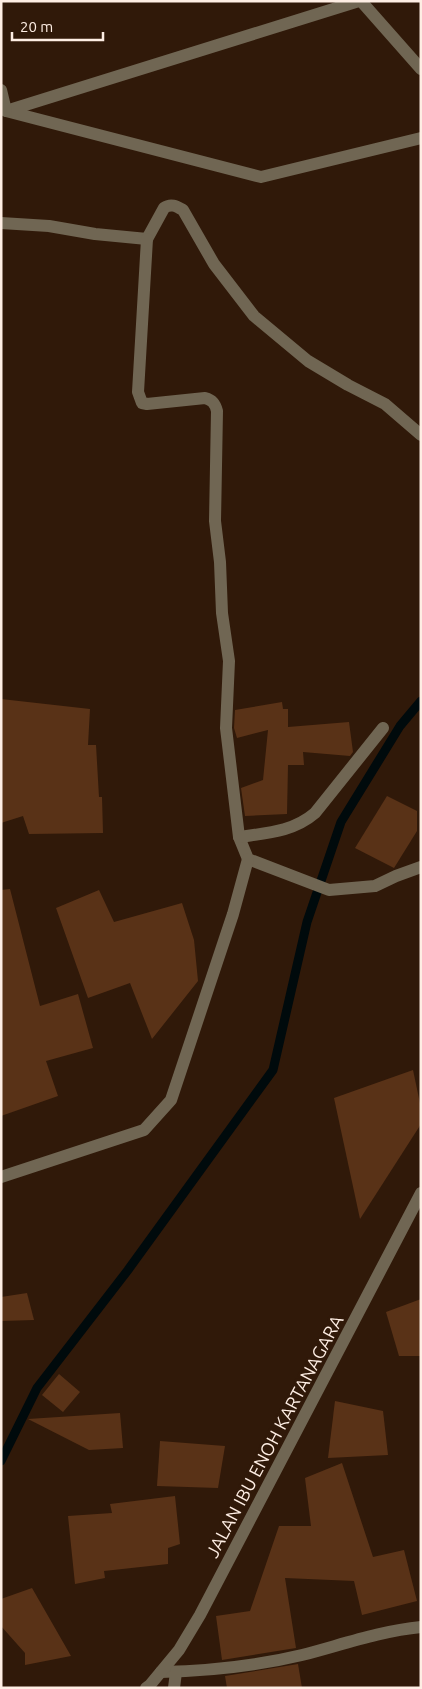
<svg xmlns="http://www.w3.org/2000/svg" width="422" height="1689" viewBox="0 0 422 1689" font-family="Ubuntu,sans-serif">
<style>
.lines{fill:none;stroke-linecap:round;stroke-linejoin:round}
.stream{stroke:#000a0c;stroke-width:9}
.building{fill:#593217}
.street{stroke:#706653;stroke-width:12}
.labels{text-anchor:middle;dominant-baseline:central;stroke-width:5;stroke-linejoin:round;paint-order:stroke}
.street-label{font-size:18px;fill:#feeee4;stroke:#301909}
</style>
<rect width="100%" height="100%" fill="#301909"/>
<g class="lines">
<path class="stream" d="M 1,1461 L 37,1388 L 128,1270 L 273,1070 L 307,922 L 341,822 L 400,726 L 421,701"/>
</g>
<g class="building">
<path d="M 1,699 L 90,709 L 88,745 L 96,745 L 99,797 L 102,797 L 103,833 L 29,834 L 23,816 L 1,823 Z"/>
<path d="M 282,702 L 283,709 L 288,709 L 288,727 L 349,722 L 353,752 L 350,756 L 303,752 L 304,765 L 288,765 L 287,814 L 245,816 L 241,788 L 263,780 L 268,730 L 237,738 L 234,728 L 235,710 Z"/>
<path d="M 387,796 L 417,811 L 417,831 L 394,868 L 355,848 Z"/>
<path d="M 10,889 L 40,1006 L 78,994 L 93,1048 L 46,1061 L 58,1096 L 1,1116 L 1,890 Z"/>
<path d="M 99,890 L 114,922 L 182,903 L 194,940 L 198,981 L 152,1039 L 130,983 L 88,998 L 56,908 Z"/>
<path d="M 413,1070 L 421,1108 L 421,1124 L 360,1219 L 334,1098 Z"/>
<path d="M 27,1293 L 34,1320 L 1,1321 L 1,1297 Z"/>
<path d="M 421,1299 L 421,1356 L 399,1356 L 386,1312 Z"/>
<path d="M 59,1374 L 80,1392 L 63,1412 L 42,1395 Z"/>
<path d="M 335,1401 L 383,1411 L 388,1455 L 328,1458 Z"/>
<path d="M 120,1413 L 123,1448 L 89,1450 L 28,1419 Z"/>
<path d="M 160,1441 L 225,1446 L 218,1488 L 157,1486 Z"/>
<path d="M 342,1463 L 373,1557 L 404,1550 L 417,1601 L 362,1615 L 354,1581 L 285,1578 L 296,1648 L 222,1660 L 216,1616 L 250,1611 L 279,1526 L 311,1526 L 305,1478 Z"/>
<path d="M 175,1496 L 180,1544 L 168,1548 L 168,1564 L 104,1571 L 105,1578 L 75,1584 L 68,1516 L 112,1513 L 110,1504 Z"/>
<path d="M 32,1588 L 71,1656 L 25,1665 L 25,1653 L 1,1626 L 1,1599 Z"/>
<path d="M 298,1664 L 302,1688 L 227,1688 L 225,1676 Z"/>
</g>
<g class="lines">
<g class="street">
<path d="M 359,1 L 6,111 L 261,177 L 421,138"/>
<path d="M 361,1 L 421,69"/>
<path d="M 1,90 L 6,111"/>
<path d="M 1,223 L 49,226 L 95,234 L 147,239 L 164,208 C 171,203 176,206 183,210 L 214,264 L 254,316 L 308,361 L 348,385 L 385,404 L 421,435"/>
<path d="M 147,239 L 138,392 L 142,403 L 147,404 L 205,398 C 212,400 215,403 217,411 L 215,521 L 220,562 L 222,613 L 229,661 L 226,728 L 239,837 L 248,859 L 329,890 L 375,886 L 396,876 L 421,867"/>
<path d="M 239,837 C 266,833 293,832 315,813 L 383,728"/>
<path d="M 1,1177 L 144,1130 L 171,1100 L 233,914 L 248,859"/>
<path d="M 161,1672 C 208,1671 256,1666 302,1655 C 341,1645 380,1631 421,1627"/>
<path d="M 146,1688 L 150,1685 L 179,1650 L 200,1615 L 421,1193"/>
<path d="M 174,1688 L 176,1672"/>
</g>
</g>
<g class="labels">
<g class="street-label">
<text transform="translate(274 1436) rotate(-62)">JALAN IBU ENOH KARTANAGARA</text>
</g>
</g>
<rect width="422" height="1689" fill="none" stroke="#feeee4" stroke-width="5"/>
<path d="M12 32v8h91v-8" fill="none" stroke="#feeee4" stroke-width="2.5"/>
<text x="20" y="32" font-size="15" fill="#feeee4" stroke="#301909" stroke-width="4" paint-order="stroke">20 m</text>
</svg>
